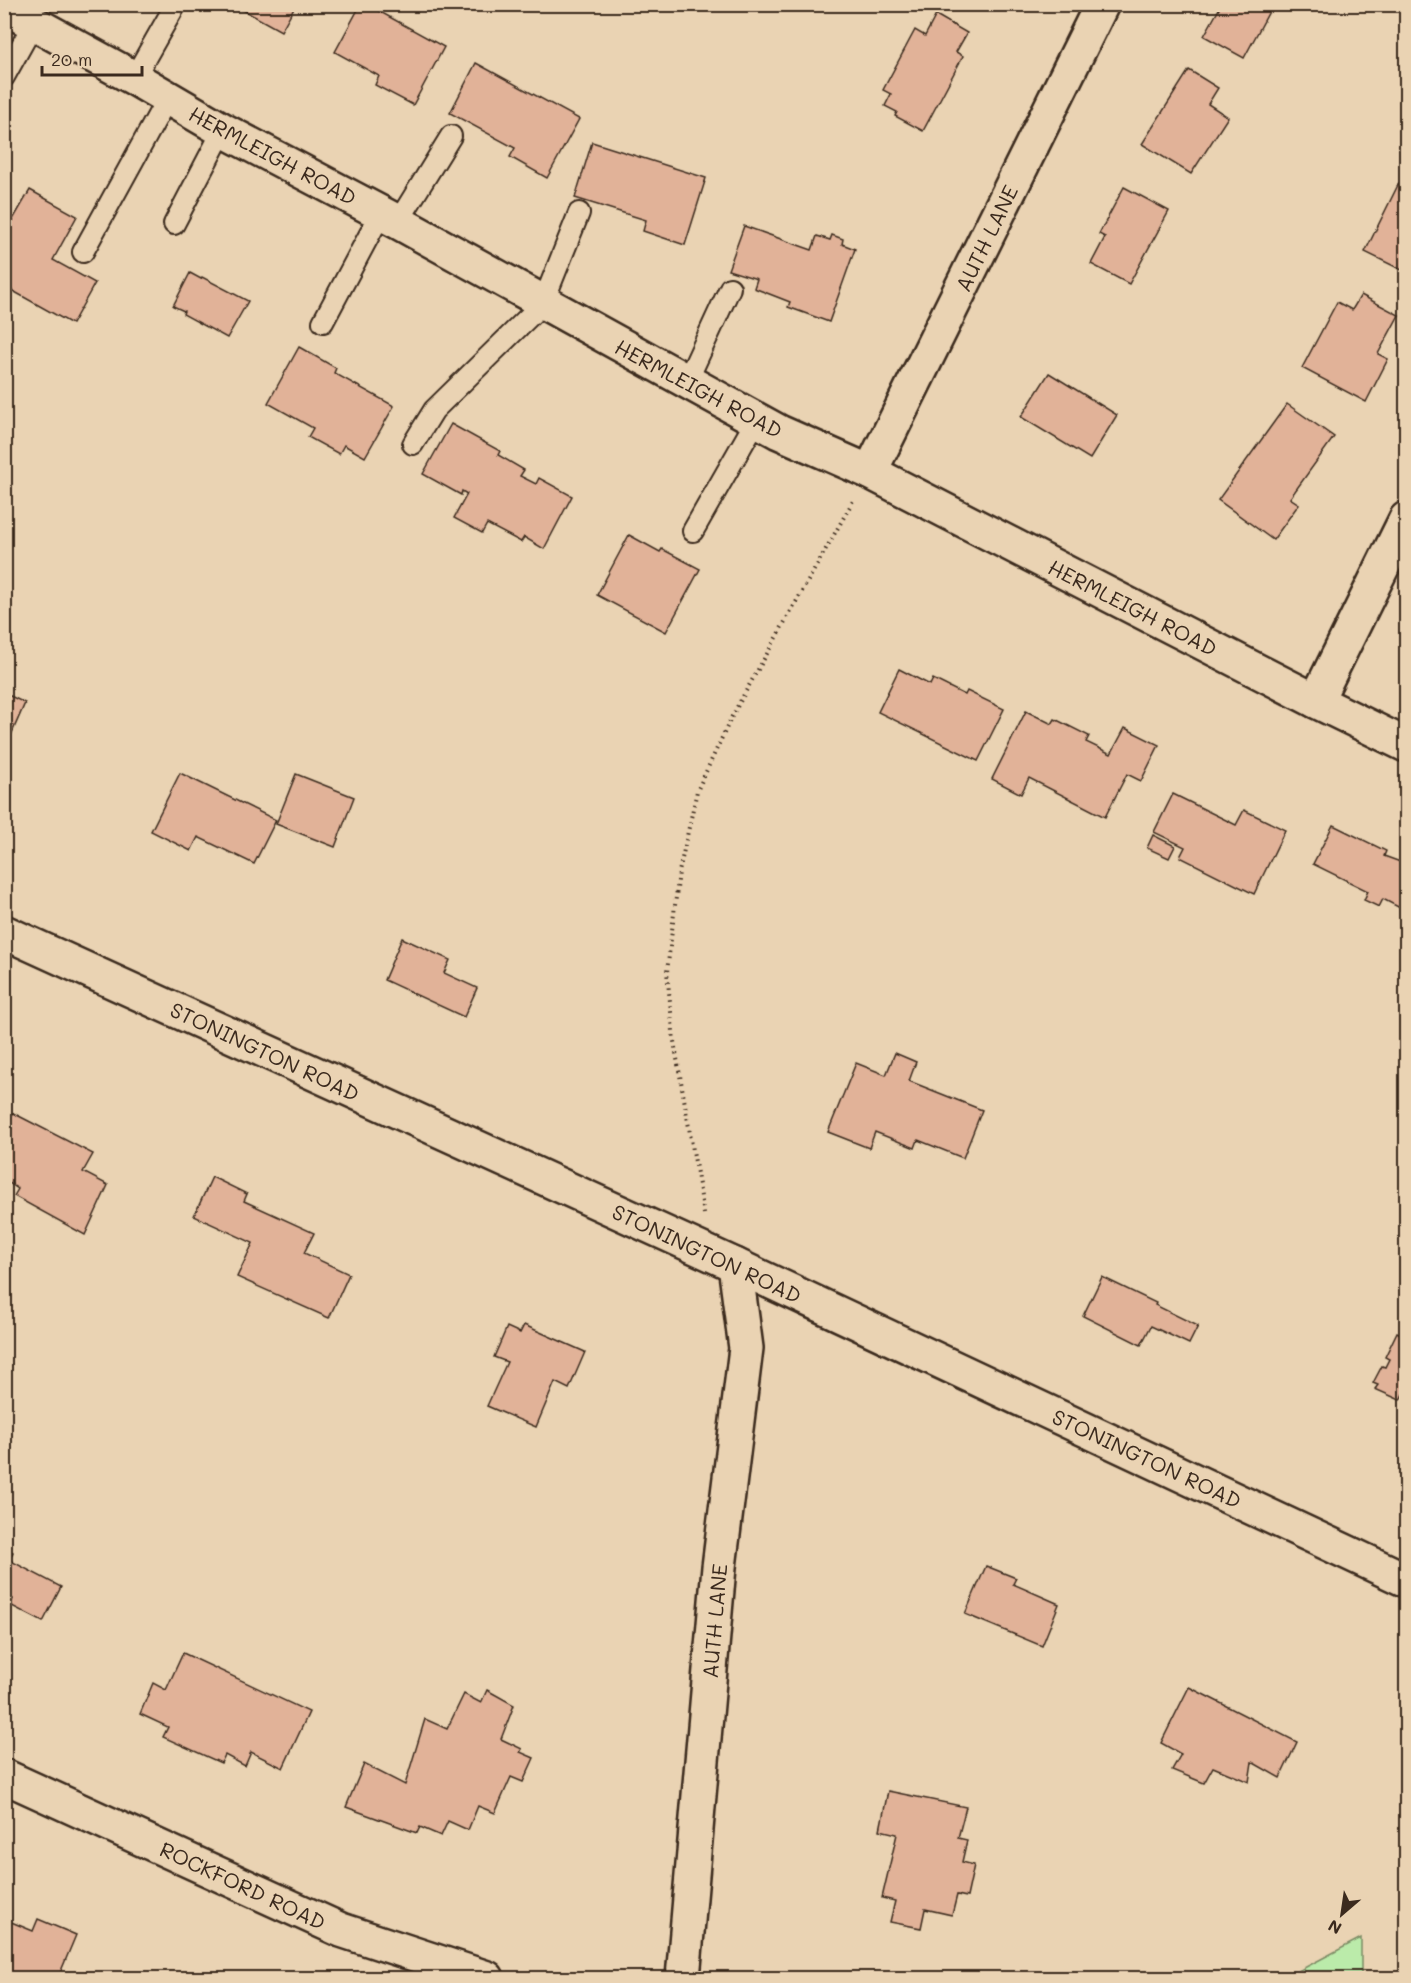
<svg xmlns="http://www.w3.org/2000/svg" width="1411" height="1983" viewBox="0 0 1411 1983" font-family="Mali,sans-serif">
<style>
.green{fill:#bbebaa;stroke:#7b8a64;stroke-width:1.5}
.building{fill:#e1b298;stroke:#3b2a1e;stroke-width:1.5}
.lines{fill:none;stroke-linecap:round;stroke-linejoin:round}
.lane-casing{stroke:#3b2a1e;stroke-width:24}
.street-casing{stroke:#3b2a1e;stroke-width:38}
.path{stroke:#3b2a1e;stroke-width:4;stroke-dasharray:1.5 4.5;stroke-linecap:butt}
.lane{stroke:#ead3b3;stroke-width:20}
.street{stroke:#ead3b3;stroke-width:33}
.labels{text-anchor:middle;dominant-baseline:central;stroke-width:4.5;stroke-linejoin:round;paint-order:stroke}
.street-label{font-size:21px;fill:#3b2a1e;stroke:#ead3b3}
</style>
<rect width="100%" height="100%" fill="#ead3b3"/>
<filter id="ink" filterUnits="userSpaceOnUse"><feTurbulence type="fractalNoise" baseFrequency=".0167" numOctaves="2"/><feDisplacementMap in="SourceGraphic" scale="12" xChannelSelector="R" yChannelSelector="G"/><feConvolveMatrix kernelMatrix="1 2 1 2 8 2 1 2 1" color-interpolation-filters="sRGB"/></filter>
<g filter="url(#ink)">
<path class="green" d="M 1361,1938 L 1361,1978 L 1285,1978 Z"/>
<g class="building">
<path d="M 247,4 L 296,4 L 281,31 L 243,10 Z"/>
<path d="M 361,4 L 366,4 L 444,47 L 413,105 L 375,85 L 379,76 L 335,52 Z"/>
<path d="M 1213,4 L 1273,4 L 1244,58 L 1204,36 L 1219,9 Z"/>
<path d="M 936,15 L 967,33 L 956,52 L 963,56 L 923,131 L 895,116 L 897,112 L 885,106 L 891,94 L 883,90 L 915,30 L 925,36 Z"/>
<path d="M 476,63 L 579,119 L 547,178 L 510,157 L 515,148 L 450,113 Z"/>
<path d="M 1189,70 L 1218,88 L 1208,104 L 1228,117 L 1191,174 L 1142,144 Z"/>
<path d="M 592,142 L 706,178 L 685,245 L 643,231 L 646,220 L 575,198 Z"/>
<path d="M 1399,183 L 1406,187 L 1406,272 L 1365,252 Z"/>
<path d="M 1124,187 L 1169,211 L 1129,284 L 1091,264 L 1105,237 L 1099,234 Z"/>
<path d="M 30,190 L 77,216 L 53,260 L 95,283 L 72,324 L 4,286 L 4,235 Z"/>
<path d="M 744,226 L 812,250 L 817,236 L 830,240 L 832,235 L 843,239 L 842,244 L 855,249 L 829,322 L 788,307 L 790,302 L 754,288 L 757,279 L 728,270 Z"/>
<path d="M 190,273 L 201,279 L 202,277 L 248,301 L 227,338 L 183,314 L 184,311 L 173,306 Z"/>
<path d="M 1361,295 L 1399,315 L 1378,354 L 1388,359 L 1366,402 L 1302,368 L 1337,302 L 1352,310 Z"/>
<path d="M 299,347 L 336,368 L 334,373 L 394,406 L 365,457 L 344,445 L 339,454 L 308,437 L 313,428 L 268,403 Z"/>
<path d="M 1049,373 L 1117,415 L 1090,459 L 1021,417 Z"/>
<path d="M 1287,404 L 1334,437 L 1290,498 L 1299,504 L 1273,540 L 1218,500 Z"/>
<path d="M 451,424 L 500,451 L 498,455 L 524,470 L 520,476 L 536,484 L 539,478 L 572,496 L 544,549 L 524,537 L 521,542 L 487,524 L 482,533 L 454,518 L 467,494 L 462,491 L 461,495 L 423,474 Z"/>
<path d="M 629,535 L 660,552 L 662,549 L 700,569 L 666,632 L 597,595 Z"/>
<path d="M 899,669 L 930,685 L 933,679 L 965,695 L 967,691 L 1004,709 L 978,761 L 878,712 Z"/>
<path d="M 4,693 L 25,703 L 8,742 L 4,741 Z"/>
<path d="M 1026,711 L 1052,724 L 1055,719 L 1089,736 L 1086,742 L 1111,754 L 1125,728 L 1159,745 L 1141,781 L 1127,774 L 1105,817 L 1029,778 L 1021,794 L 992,779 Z"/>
<path d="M 180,773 L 276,820 L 254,864 L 198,837 L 191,851 L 151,831 Z"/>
<path d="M 296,774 L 354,797 L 335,847 L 276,824 Z"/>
<path d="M 1173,794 L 1236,825 L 1244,810 L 1285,830 L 1254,894 L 1180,857 L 1185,847 L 1154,832 Z"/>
<path d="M 1333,825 L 1386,851 L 1384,856 L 1406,864 L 1406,911 L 1383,899 L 1379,907 L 1364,900 L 1368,891 L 1313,864 Z"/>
<path d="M 1153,835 L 1175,846 L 1169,858 L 1147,848 Z"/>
<path d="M 402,938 L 450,960 L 444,973 L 477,988 L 464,1017 L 384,980 Z"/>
<path d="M 895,1053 L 916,1062 L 909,1081 L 982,1110 L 963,1158 L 918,1140 L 915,1148 L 875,1132 L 869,1148 L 828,1132 L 856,1063 L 886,1075 Z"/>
<path d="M 13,1113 L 93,1154 L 83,1172 L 108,1185 L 85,1235 L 14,1196 L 18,1189 L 6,1181 L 4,1183 L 4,1122 L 7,1124 Z"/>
<path d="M 212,1177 L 247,1194 L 244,1201 L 314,1233 L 304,1253 L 349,1274 L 329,1318 L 237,1277 L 253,1243 L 194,1216 Z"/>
<path d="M 1102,1277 L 1156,1303 L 1155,1305 L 1198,1326 L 1189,1344 L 1151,1326 L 1141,1345 L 1083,1316 Z"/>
<path d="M 524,1325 L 585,1352 L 569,1389 L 555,1382 L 536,1427 L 487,1406 L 507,1362 L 494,1357 L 507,1327 L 520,1333 Z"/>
<path d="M 1397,1332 L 1406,1337 L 1406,1396 L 1403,1394 L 1400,1400 L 1375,1389 L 1378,1385 L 1373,1383 L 1382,1366 L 1385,1367 L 1389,1359 L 1385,1357 Z"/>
<path d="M 4,1548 L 13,1552 L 9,1560 L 61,1587 L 43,1622 L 10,1605 L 13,1599 L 4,1595 Z"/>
<path d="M 986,1566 L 1016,1578 L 1013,1584 L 1059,1604 L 1042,1646 L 965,1614 Z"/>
<path d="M 183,1653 L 309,1712 L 283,1768 L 251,1752 L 245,1766 L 225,1755 L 221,1763 L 163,1737 L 168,1727 L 140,1714 L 153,1683 L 166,1690 Z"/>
<path d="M 1189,1687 L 1297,1742 L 1280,1778 L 1252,1762 L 1249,1782 L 1213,1767 L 1204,1783 L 1172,1770 L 1181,1754 L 1161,1743 Z"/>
<path d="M 487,1690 L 514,1705 L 501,1739 L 522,1749 L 520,1752 L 534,1758 L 523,1782 L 511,1777 L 495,1813 L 478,1806 L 468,1830 L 448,1821 L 441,1836 L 420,1827 L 417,1833 L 346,1807 L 364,1764 L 405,1785 L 425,1719 L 447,1729 L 464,1694 L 481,1703 Z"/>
<path d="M 888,1791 L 966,1807 L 958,1838 L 967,1840 L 962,1862 L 974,1865 L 967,1897 L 957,1895 L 952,1915 L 925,1909 L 921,1928 L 890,1922 L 895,1901 L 882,1898 L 897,1834 L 880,1830 Z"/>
<path d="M 4,1919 L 33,1931 L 38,1919 L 76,1935 L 58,1978 L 4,1978 Z"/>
</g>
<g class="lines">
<defs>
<g id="lane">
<path d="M 4,77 L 34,23"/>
<path d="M 134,78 L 176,4"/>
<path d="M 398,222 L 451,136"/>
<path d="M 174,224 L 223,130"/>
<path d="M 83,252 L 168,97"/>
<path d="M 323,322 L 381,213"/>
<path d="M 687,381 L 730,288"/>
<path d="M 413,444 L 434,410 L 543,303 L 579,213"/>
<path d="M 693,531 L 757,419"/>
</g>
<g id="street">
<path d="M 4,7 L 134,78 L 223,130 L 398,222 L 779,432 L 870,472 L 1316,701 L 1406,745"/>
<path d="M 870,472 L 1102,4"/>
<path d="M 1316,701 L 1406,519"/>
<path d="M 4,932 L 735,1265 L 1406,1580"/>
<path d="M 4,1776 L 341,1930 L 487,1978"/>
<path d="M 683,1978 L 719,1567 L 746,1348 L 735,1265"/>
</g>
</defs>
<use href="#lane" class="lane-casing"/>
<use href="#street" class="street-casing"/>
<path class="path" d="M 704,1214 L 674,1041 L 667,972 L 679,872 L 697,791 L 733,714 L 853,501"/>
<use href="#lane" class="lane"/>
<use href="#street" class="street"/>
</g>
</g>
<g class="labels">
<g class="street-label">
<text transform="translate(273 155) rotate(28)">HERMLEIGH ROAD</text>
<text transform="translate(986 238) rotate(-64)">AUTH LANE</text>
<text transform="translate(699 388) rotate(28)">HERMLEIGH ROAD</text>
<text transform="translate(1133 607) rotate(27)">HERMLEIGH ROAD</text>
<text transform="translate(265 1051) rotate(25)">STONINGTON ROAD</text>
<text transform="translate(707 1253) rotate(25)">STONINGTON ROAD</text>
<text transform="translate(1147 1458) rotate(25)">STONINGTON ROAD</text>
<text transform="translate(714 1621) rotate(-85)">AUTH LANE</text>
<text transform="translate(243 1885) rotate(25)">ROCKFORD ROAD</text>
</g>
</g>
<rect width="1411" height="1983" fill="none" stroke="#ead3b3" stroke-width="24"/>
<rect x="12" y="12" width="1387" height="1959" fill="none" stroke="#3b2a1e" stroke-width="2" filter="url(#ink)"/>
<g transform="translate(1342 1914) rotate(209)" stroke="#ead3b3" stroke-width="4.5" paint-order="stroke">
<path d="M0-4.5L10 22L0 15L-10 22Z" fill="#3b2a1e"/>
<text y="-9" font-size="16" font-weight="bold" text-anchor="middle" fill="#3b2a1e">N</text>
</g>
<path d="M42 66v9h100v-9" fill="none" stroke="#3b2a1e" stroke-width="3"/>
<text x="51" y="66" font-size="18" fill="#3b2a1e" stroke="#ead3b3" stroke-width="4.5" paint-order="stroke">20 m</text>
</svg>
